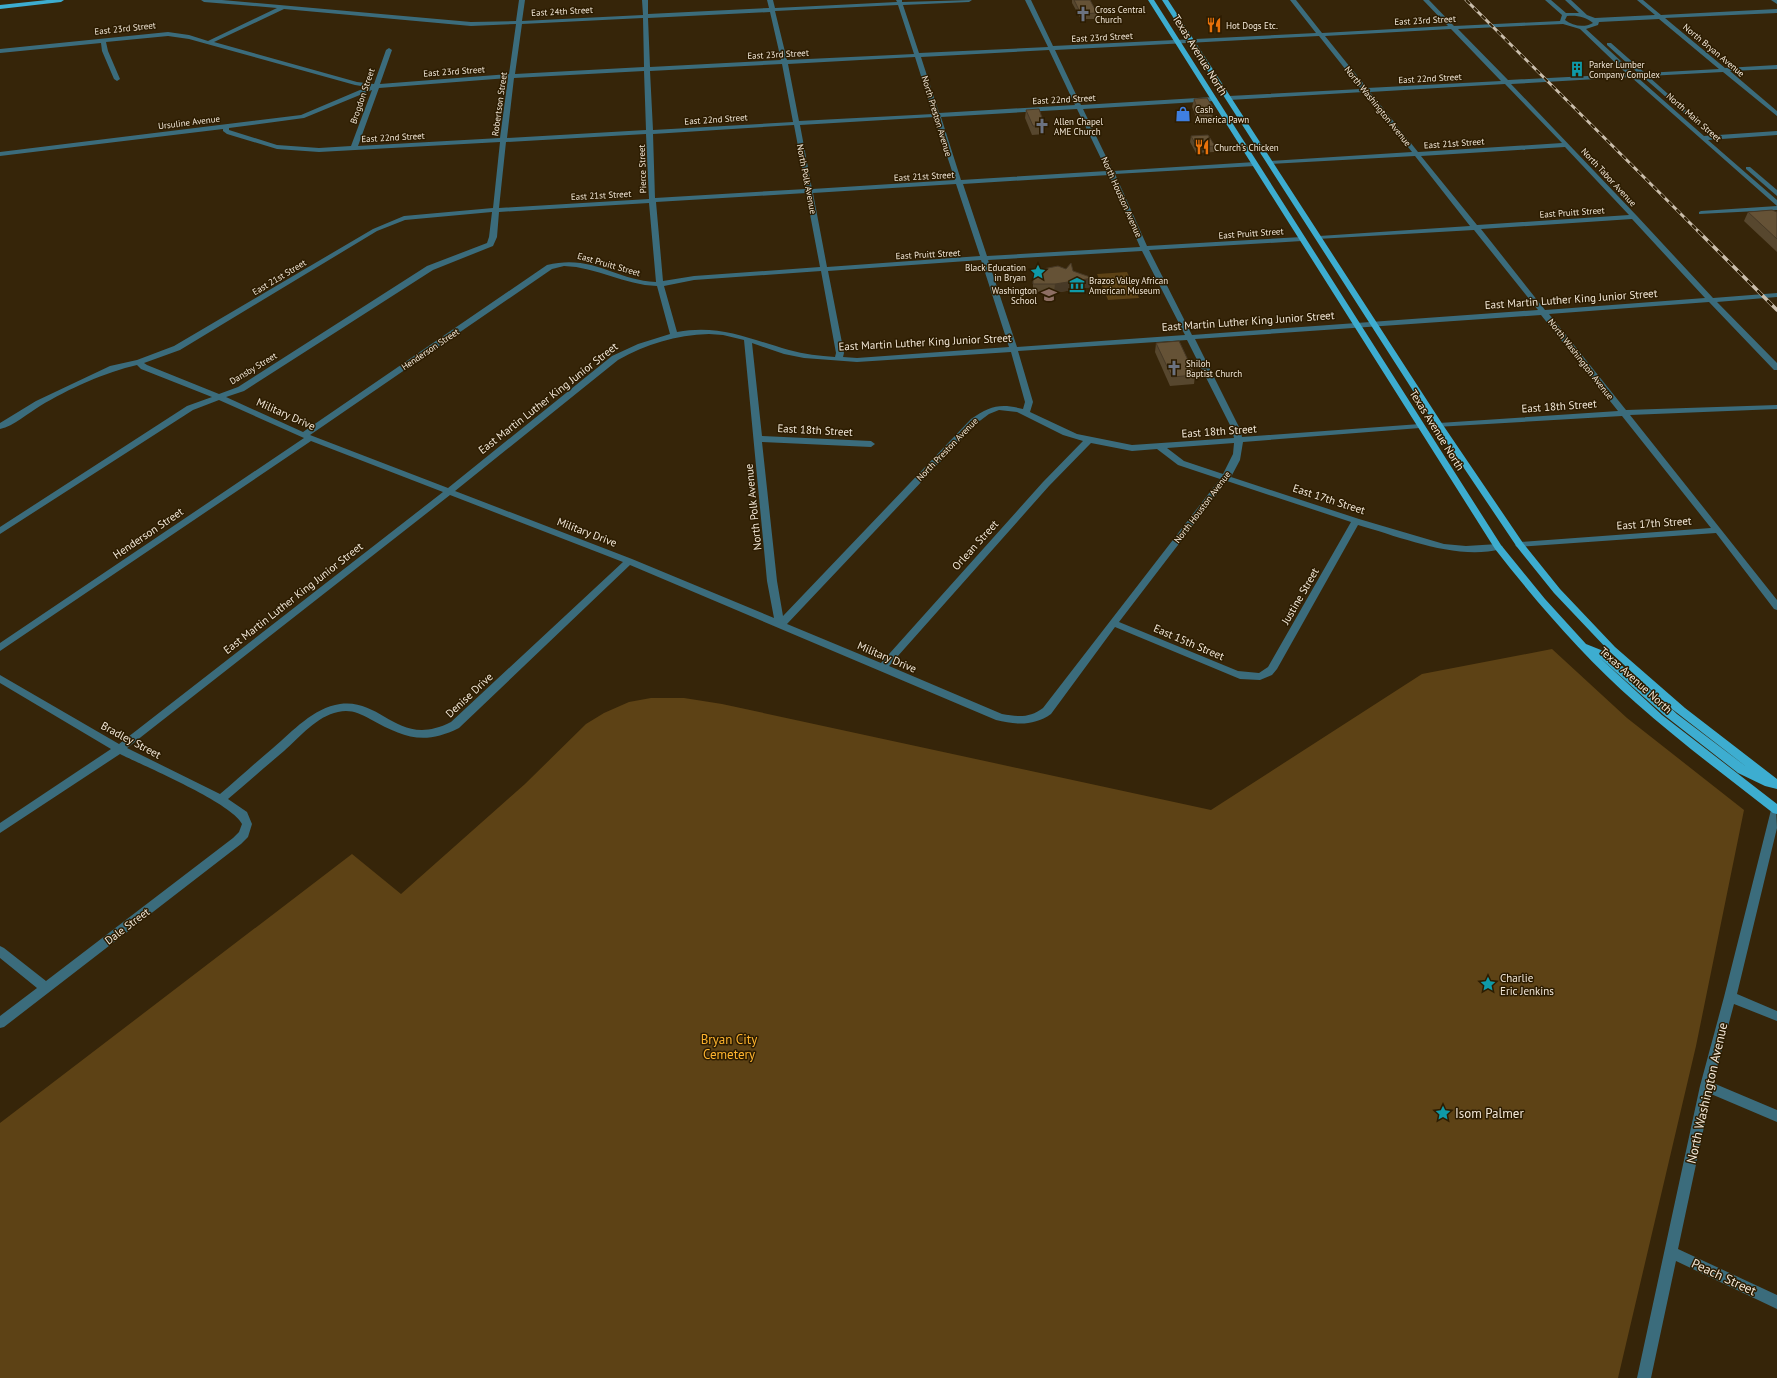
<svg xmlns="http://www.w3.org/2000/svg" width="1777" height="1378" viewBox="0 0 1777 1378" font-family="'PT Sans',sans-serif">
<style>
.green{fill:#5d4215}
.lines{fill:none;stroke-linecap:round;stroke-linejoin:round}
.minor{fill:#3b6c7c;fill-rule:evenodd}
.major{fill:#3dadd0;fill-rule:evenodd}
.rail-far1-casing{stroke:#cabdab;stroke-width:3}
.rail-casing{stroke:#cabdab;stroke-width:3.5}
.rail-far1{stroke:#2c1c01;stroke-width:2;stroke-dasharray:5.5;stroke-linecap:butt}
.rail{stroke:#2c1c01;stroke-width:2.5;stroke-dasharray:7;stroke-linecap:butt}
.wall{fill:#57472e}
.shaded-wall{fill:#473926}
.building{fill:#655236;stroke:#473926}
.labels{text-anchor:middle;dominant-baseline:central;stroke-width:3;stroke-linejoin:round;paint-order:stroke}
.far-poi-label{font-size:9px;fill:#f2e7d7;stroke:#2c1c01;text-anchor:start}
.far-street-label{font-size:9px;fill:#f2e7d7;stroke:#2c1c01}
.street-label{font-size:11px;fill:#f2e7d7;stroke:#2c1c01}
.poi-label{font-size:11px;fill:#f2e7d7;stroke:#2c1c01;text-anchor:start}
.near-park-label{font-size:13px;fill:#feb32e;stroke:#2c1c01}
.near-street-label{font-size:13px;fill:#f2e7d7;stroke:#2c1c01}
.near-poi-label{font-size:13px;fill:#f2e7d7;stroke:#2c1c01;text-anchor:start}
</style>
<rect width="100%" height="100%" fill="#362509"/>
<g class="green">
<path d="M 1127,272 L 1139,298 L 1108,300 L 1097,274 Z"/>
<path d="M 1552,649 L 1627,718 L 1744,810 L 1696,1046 L 1618,1378 L 0,1378 L 0,1123 L 352,854 L 401,894 L 525,784 L 586,724 L 604,713 L 629,702 L 651,698 L 684,698 L 722,704 L 1211,810 L 1422,674 Z"/>
</g>
<g class="lines">
<g class="minor">
<path d="M 201,0 L 222,0 L 471,22 L 516,21 L 519,0 L 525,0 L 522,21 L 643,15 L 642,0 L 648,0 L 648,14 L 769,8 L 767,0 L 773,0 L 775,8 L 897,2 L 896,0 L 902,0 L 902,2 L 972,0 L 969,2 L 903,5 L 919,53 L 1048,47 L 1025,0 L 1031,0 L 1053,46 L 1316,33 L 1290,0 L 1296,0 L 1322,33 L 1448,26 L 1423,0 L 1429,0 L 1454,26 L 1560,21 L 1562,15 L 1545,0 L 1551,0 L 1566,13 L 1579,13 L 1565,0 L 1571,0 L 1587,15 L 1595,18 L 1655,15 L 1637,0 L 1643,0 L 1661,15 L 1777,9 L 1777,13 L 1665,18 L 1725,68 L 1777,65 L 1777,69 L 1730,71 L 1777,111 L 1777,116 L 1723,72 L 1648,76 L 1686,110 L 1686,112 L 1684,113 L 1642,76 L 1637,77 L 1704,136 L 1777,131 L 1777,135 L 1708,140 L 1777,200 L 1777,210 L 1699,214 L 1699,212 L 1701,211 L 1777,206 L 1631,77 L 1511,84 L 1637,216 L 1713,298 L 1777,293 L 1777,297 L 1717,302 L 1777,363 L 1777,370 L 1774,370 L 1709,302 L 1549,314 L 1626,410 L 1777,405 L 1777,409 L 1630,415 L 1777,600 L 1777,610 L 1774,609 L 1716,533 L 1517,547 L 1515,545 L 1520,542 L 1711,528 L 1622,416 L 1436,427 L 1435,425 L 1439,423 L 1618,411 L 1541,315 L 1195,339 L 1240,429 L 1242,437 L 1420,424 L 1424,426 L 1420,428 L 1243,442 L 1240,460 L 1231,477 L 1359,519 L 1444,544 L 1466,546 L 1498,544 L 1503,547 L 1501,549 C 1457,561 1401,537 1358,525 L 1277,669 L 1272,675 L 1260,680 L 1240,679 L 1115,627 L 1051,714 C 1034,726 1016,725 996,720 L 630,565 L 459,728 C 423,746 403,737 370,719 C 359,713 350,709 338,712 C 317,716 300,737 284,751 C 265,767 247,783 228,799 L 247,812 L 252,824 L 248,837 L 241,844 L 4,1027 L 0,1028 L 0,1016 L 37,988 L 0,958 L 0,946 L 4,948 L 46,981 L 233,838 L 239,832 L 242,824 C 232,803 144,766 120,754 L 0,833 L 0,823 L 111,749 L 0,683 L 0,675 L 119,744 L 443,492 L 311,441 L 0,651 L 0,643 L 304,438 L 219,400 L 193,410 L 0,534 L 0,527 L 187,406 L 212,397 L 141,369 L 137,365 C 106,372 68,389 40,406 C 28,413 14,426 0,429 L 0,423 L 36,401 L 110,366 L 137,360 L 174,346 L 373,229 L 404,216 L 493,208 L 500,142 L 319,152 L 277,149 L 227,134 L 223,131 L 223,129 L 0,156 L 0,152 L 301,115 L 367,87 L 355,85 L 189,39 L 168,36 L 106,42 L 108,51 L 120,79 L 117,81 L 114,79 L 102,51 L 101,43 L 0,53 L 0,49 L 168,32 L 189,35 L 208,41 L 277,8 L 204,2 ZM 898,5 L 914,54 L 787,60 L 775,11 ZM 284,9 L 471,26 L 516,24 L 509,74 L 380,84 L 392,50 L 389,48 L 386,50 L 374,84 L 357,82 L 214,42 ZM 770,12 L 781,60 L 650,67 L 648,18 ZM 1567,16 C 1577,15 1586,17 1593,23 C 1584,28 1573,26 1565,20 ZM 643,18 L 644,67 L 515,74 L 522,24 ZM 1659,19 L 1719,69 L 1645,73 L 1611,43 L 1607,43 L 1607,45 L 1638,73 L 1634,73 L 1586,29 L 1598,25 L 1599,22 ZM 1563,24 L 1580,29 L 1627,74 L 1508,80 L 1458,29 ZM 1451,29 L 1501,81 L 1367,88 L 1325,36 ZM 1319,36 L 1361,89 L 1229,96 L 1226,98 L 1229,100 L 1364,92 L 1412,152 L 1270,161 L 1268,162 L 1268,164 L 1415,156 L 1470,226 L 1319,236 L 1317,237 L 1317,239 L 1474,230 L 1538,310 L 1192,335 L 1149,250 L 1302,241 L 1306,239 L 1302,237 L 1147,246 L 1115,174 L 1255,166 L 1258,164 L 1255,162 L 1113,171 L 1083,109 L 1214,101 L 1217,99 L 1214,97 L 1081,105 L 1055,50 ZM 1049,50 L 1075,105 L 939,113 L 921,57 ZM 915,57 L 933,114 L 799,121 L 788,64 ZM 782,64 L 793,122 L 653,130 L 650,71 ZM 644,71 L 646,130 L 507,138 L 514,78 ZM 508,78 L 500,138 L 358,146 L 379,88 ZM 1505,84 L 1562,143 L 1418,152 L 1370,92 ZM 372,90 L 351,146 L 319,148 L 277,145 L 229,130 L 229,128 L 304,118 ZM 1077,109 L 1107,171 L 961,180 L 941,117 ZM 934,117 L 955,180 L 812,189 L 800,125 ZM 794,125 L 806,189 L 655,198 L 653,134 ZM 646,134 L 649,199 L 499,208 L 506,142 ZM 1565,147 L 1629,215 L 1477,225 L 1421,156 ZM 1109,175 L 1140,247 L 987,256 L 963,184 ZM 956,184 L 980,256 L 827,267 L 813,193 ZM 806,193 L 820,267 L 694,276 L 663,281 L 656,202 ZM 649,203 L 656,282 C 614,280 593,254 547,265 L 303,432 L 226,397 L 244,391 L 433,270 L 493,246 L 497,237 L 499,212 ZM 492,212 L 489,237 L 487,243 L 427,266 L 238,387 L 219,394 L 147,365 L 144,363 L 180,350 L 377,231 L 405,220 ZM 1632,219 L 1705,298 L 1545,310 L 1481,229 ZM 1142,251 L 1185,335 L 1017,347 L 988,260 ZM 981,260 L 1009,347 L 857,358 L 843,357 L 844,353 L 828,271 ZM 564,266 C 597,267 624,285 657,286 L 670,334 L 638,344 L 612,356 L 448,488 L 310,435 L 552,269 ZM 821,271 L 836,353 L 835,357 C 820,356 804,354 789,350 C 749,339 720,324 677,332 L 664,286 L 694,280 ZM 709,334 L 723,335 L 744,340 L 767,581 L 774,618 L 632,559 L 455,491 L 618,360 C 647,344 675,335 709,334 ZM 1187,340 L 1232,429 L 1234,438 L 1132,445 L 1077,434 L 1030,412 L 1033,402 L 1018,351 ZM 752,343 L 784,354 L 804,358 L 857,362 L 1011,352 L 1025,402 L 1023,409 C 1000,403 990,406 971,419 L 783,616 L 777,581 L 762,442 L 871,447 L 875,444 L 871,441 L 762,436 ZM 999,410 L 1017,412 L 1063,435 L 1083,441 L 1043,482 L 881,663 L 787,624 L 977,423 L 989,414 ZM 1091,443 L 1132,451 L 1157,449 L 1178,465 L 1220,479 L 1043,708 C 1030,718 1018,717 1002,714 L 889,666 L 1049,486 ZM 1234,443 L 1233,454 L 1223,474 L 1184,461 L 1167,448 ZM 1227,481 L 1351,522 L 1268,667 L 1259,673 L 1238,671 L 1119,622 ZM 450,495 L 623,562 L 451,722 C 398,749 383,698 340,704 C 313,708 293,731 273,748 C 255,763 238,779 220,794 L 127,748 Z"/>
<path d="M 1771,0 L 1777,0 L 1777,4 Z"/>
<path d="M 1746,167 L 1750,167 L 1777,190 L 1777,196 L 1746,169 Z"/>
<path d="M 1776,806 L 1777,828 L 1737,994 L 1777,1011 L 1777,1021 L 1734,1004 L 1713,1083 L 1777,1110 L 1777,1122 L 1711,1094 L 1678,1249 L 1777,1295 L 1777,1309 L 1676,1261 L 1651,1378 L 1637,1378 L 1700,1086 L 1724,997 L 1771,810 L 1772,807 Z"/>
</g>
<g class="major">
<path d="M 47,0 L 64,0 L 61,2 L 0,9 L 0,5 Z"/>
<path d="M 1148,0 L 1154,0 L 1501,545 L 1545,599 L 1586,644 L 1606,652 L 1672,709 L 1748,768 L 1677,714 L 1609,651 L 1554,593 L 1517,547 L 1435,425 L 1162,0 L 1168,0 L 1443,425 L 1523,543 L 1560,589 L 1615,647 L 1685,708 L 1777,779 L 1777,789 L 1765,786 L 1738,773 L 1664,715 L 1598,656 L 1662,715 L 1777,804 L 1777,814 L 1773,813 C 1727,777 1680,742 1636,703 C 1584,657 1538,604 1495,549 Z"/>
</g>
<defs>
<path id="rail-far1" d="M 1466,0 L 1699,232"/>
<path id="rail" d="M 1698,231 L 1777,310"/>
</defs>
<use href="#rail-far1" class="rail-far1-casing"/>
<use href="#rail" class="rail-casing"/>
<use href="#rail-far1" class="rail-far1"/>
<use href="#rail" class="rail"/>
</g>
<g class="wall">
<path d="M 1072,0 L 1090,0 L 1097,13 L 1096,19 L 1081,19 L 1072,3 Z"/>
<path d="M 1194,99 L 1214,109 L 1212,118 L 1197,119 L 1192,107 Z"/>
<path d="M 1026,110 L 1045,126 L 1045,134 L 1032,135 L 1025,118 Z"/>
<path d="M 1191,136 L 1215,146 L 1214,152 L 1196,153 L 1190,142 Z"/>
<path d="M 1748,212 L 1777,212 L 1777,252 L 1744,221 Z"/>
<path d="M 1066,269 L 1073,271 L 1092,287 L 1054,293 L 1033,293 L 1033,271 Z"/>
<path d="M 1156,343 L 1195,375 L 1194,384 L 1170,386 L 1155,352 Z"/>
</g>
<path class="shaded-wall" d="M 1093,278 L 1092,287 L 1054,293 L 1055,284 Z"/>
<g class="building">
<path d="M 1074,0 L 1090,0 L 1097,13 L 1081,14 Z"/>
<path d="M 1207,98 L 1214,109 L 1198,110 L 1194,99 Z"/>
<path d="M 1039,109 L 1045,126 L 1033,126 L 1026,110 Z"/>
<path d="M 1208,135 L 1215,146 L 1197,147 L 1191,136 Z"/>
<path d="M 1772,210 L 1777,212 L 1777,239 L 1748,212 Z"/>
<path d="M 1071,263 L 1073,271 L 1093,278 L 1055,284 L 1033,284 L 1033,271 L 1058,266 L 1066,269 Z"/>
<path d="M 1179,341 L 1195,375 L 1172,377 L 1156,343 Z"/>
</g>
<defs>
<symbol id="church-bare" viewBox="-9 -9 18 18"><path d="M-1.2-6h2.4v3.5h3.3v2.4h-3.3V6h-2.4V-.1h-3.3v-2.4h3.3Z" fill="#6b7280" stroke="#2c1c01" stroke-width="2.5" paint-order="stroke"/></symbol>
<symbol id="restaurant-bare" viewBox="-9 -9 18 18"><path d="M-5-6h1v4h1v-4h1v4h1v-4h1v5L-1.5 .5V6h-2V.5L-5-1ZM5-6V6H3V1.5H1.5Q1.5-4 5-6Z" fill="#e8710a" stroke="#2c1c01" stroke-width="2.5" paint-order="stroke"/></symbol>
<symbol id="building-bare" viewBox="-9 -9 18 18"><path d="M-4-6H4V6H1V3H-1V6H-4ZM-2.5-4.3h1.7v1.8h-1.7ZM.8-4.3h1.7v1.8H.8ZM-2.5-1h1.7V.8h-1.7ZM.8-1h1.7V.8H.8Z" fill="#0f9aa8" stroke="#2c1c01" stroke-width="2.5" paint-order="stroke"/></symbol>
<symbol id="shop-bare" viewBox="-9 -9 18 18"><path d="M-5-2.5h2.3a2.7 3.5 0 0 1 5.4 0H5L5.5 6h-11ZM-1.5-2.5h3a1.5 2.3 0 0 0-3 0Z" fill="#3f7fe0" stroke="#2c1c01" stroke-width="2.5" paint-order="stroke"/></symbol>
<symbol id="sight-bare" viewBox="-9 -9 18 18"><path d="M0-6L1.8-2.2L6-1.7L2.9 1.2L3.7 5.4L0 3.3L-3.7 5.4L-2.9 1.2L-6-1.7L-1.8-2.2Z" fill="#0f9aa8" stroke="#2c1c01" stroke-width="2.5" paint-order="stroke"/></symbol>
<symbol id="museum-bare" viewBox="-9 -9 18 18"><path d="M0-6L6-3V-2H-6V-3ZM-5-1h2V3h-2ZM-1-1h2V3h-2ZM3-1h2V3H3ZM-6 4H6V6H-6Z" fill="#0f9aa8" stroke="#2c1c01" stroke-width="2.5" paint-order="stroke"/></symbol>
<symbol id="school-bare" viewBox="-9 -9 18 18"><path d="M0-5L7-2L0 1L-7-2ZM-4 1L0 2.5L4 1V4Q0 6-4 4Z" fill="#8d6e63" stroke="#2c1c01" stroke-width="2.5" paint-order="stroke"/></symbol>
</defs>
<g fill-rule="evenodd">
<use href="#church-bare" x="1072" y="3" width="22" height="22"/>
<use href="#restaurant-bare" x="1203" y="14" width="22" height="22"/>
<use href="#building-bare" x="1566" y="58" width="22" height="22"/>
<use href="#shop-bare" x="1172" y="103" width="22" height="22"/>
<use href="#church-bare" x="1031" y="115" width="22" height="22"/>
<use href="#restaurant-bare" x="1191" y="136" width="22" height="22"/>
<use href="#sight-bare" x="1027" y="261" width="22" height="22"/>
<use href="#museum-bare" x="1066" y="274" width="22" height="22"/>
<use href="#school-bare" x="1038" y="284" width="22" height="22"/>
<use href="#church-bare" x="1163" y="357" width="22" height="22"/>
<use href="#sight-bare" x="1477" y="973" width="22" height="22"/>
<use href="#sight-bare" x="1432" y="1102" width="22" height="22"/>
</g>
<g class="labels">
<g class="far-poi-label">
<text x="1095" y="9">Cross Central<tspan x="1095" dy="10">Church</tspan></text>
<text x="1226" y="25">Hot Dogs Etc.</text>
<text x="1589" y="64">Parker Lumber<tspan x="1589" dy="10">Company Complex</tspan></text>
<text x="1195" y="109">Cash<tspan x="1195" dy="10">America Pawn</tspan></text>
<text x="1054" y="121">Allen Chapel<tspan x="1054" dy="10">AME Church</tspan></text>
<text x="1214" y="147">Church's Chicken</text>
<text x="1026" y="267" text-anchor="end">Black Education<tspan x="1026" dy="10">in Bryan</tspan></text>
<text x="1089" y="280">Brazos Valley African<tspan x="1089" dy="10">American Museum</tspan></text>
<text x="1037" y="290" text-anchor="end">Washington<tspan x="1037" dy="10">School</tspan></text>
<text x="1186" y="363">Shiloh<tspan x="1186" dy="10">Baptist Church</tspan></text>
</g>
<g class="far-street-label">
<text transform="translate(562 11) rotate(-3)">East 24th Street</text>
<text transform="translate(1425 20) rotate(-3)">East 23rd Street</text>
<text transform="translate(125 28) rotate(-6)">East 23rd Street</text>
<text transform="translate(1102 37) rotate(-3)">East 23rd Street</text>
<text transform="translate(1714 50) rotate(40)">North Bryan Avenue</text>
<text transform="translate(778 54) rotate(-3)">East 23rd Street</text>
<text transform="translate(454 71) rotate(-4)">East 23rd Street</text>
<text transform="translate(1430 78) rotate(-3)">East 22nd Street</text>
<text transform="translate(362 96) rotate(-71)">Brogdon Street</text>
<text transform="translate(1064 99) rotate(-3)">East 22nd Street</text>
<text transform="translate(499 104) rotate(-82)">Robertson Street</text>
<text transform="translate(1378 106) rotate(51)">North Washington Avenue</text>
<text transform="translate(937 116) rotate(73)">North Preston Avenue</text>
<text transform="translate(1694 117) rotate(41)">North Main Street</text>
<text transform="translate(716 119) rotate(-4)">East 22nd Street</text>
<text transform="translate(189 122) rotate(-7)">Ursuline Avenue</text>
<text transform="translate(393 137) rotate(-3)">East 22nd Street</text>
<text transform="translate(1454 143) rotate(-4)">East 21st Street</text>
<text transform="translate(642 169) rotate(-92)">Pierce Street</text>
<text transform="translate(924 176) rotate(-3)">East 21st Street</text>
<text transform="translate(1609 177) rotate(47)">North Tabor Avenue</text>
<text transform="translate(807 179) rotate(79)">North Polk Avenue</text>
<text transform="translate(601 195) rotate(-3)">East 21st Street</text>
<text transform="translate(1122 197) rotate(66)">North Houston Avenue</text>
<text transform="translate(1572 212) rotate(-4)">East Pruitt Street</text>
<text transform="translate(1251 233) rotate(-4)">East Pruitt Street</text>
<text transform="translate(928 254) rotate(-3)">East Pruitt Street</text>
<text transform="translate(609 264) rotate(16)">East Pruitt Street</text>
<text transform="translate(279 277) rotate(-31)">East 21st Street</text>
<text transform="translate(430 349) rotate(-34)">Henderson Street</text>
<text transform="translate(1581 359) rotate(52)">North Washington Avenue</text>
<text transform="translate(253 368) rotate(-31)">Dansby Street</text>
<text transform="translate(947 449) rotate(-46)">North Preston Avenue</text>
<text transform="translate(1202 507) rotate(-53)">North Houston Avenue</text>
</g>
<g class="street-label">
<text transform="translate(1200 55) rotate(58)">Texas Avenue North</text>
<text transform="translate(1571 299) rotate(-4)">East Martin Luther King Junior Street</text>
<text transform="translate(1248 321) rotate(-4)">East Martin Luther King Junior Street</text>
<text transform="translate(925 342) rotate(-3)">East Martin Luther King Junior Street</text>
<text transform="translate(548 398) rotate(-38)">East Martin Luther King Junior Street</text>
<text transform="translate(1559 406) rotate(-4)">East 18th Street</text>
<text transform="translate(286 414) rotate(24)">Military Drive</text>
<text transform="translate(815 430) rotate(3)">East 18th Street</text>
<text transform="translate(1437 430) rotate(58)">Texas Avenue North</text>
<text transform="translate(1219 431) rotate(-4)">East 18th Street</text>
<text transform="translate(1329 499) rotate(18)">East 17th Street</text>
<text transform="translate(753 507) rotate(-96)">North Polk Avenue</text>
<text transform="translate(1654 523) rotate(-4)">East 17th Street</text>
<text transform="translate(587 532) rotate(21)">Military Drive</text>
<text transform="translate(148 533) rotate(-34)">Henderson Street</text>
<text transform="translate(975 545) rotate(-48)">Orlean Street</text>
<text transform="translate(1300 596) rotate(-60)">Justine Street</text>
<text transform="translate(293 598) rotate(-38)">East Martin Luther King Junior Street</text>
<text transform="translate(1189 642) rotate(23)">East 15th Street</text>
<text transform="translate(887 657) rotate(23)">Military Drive</text>
<text transform="translate(1636 680) rotate(42)">Texas Avenue North</text>
<text transform="translate(469 695) rotate(-43)">Denise Drive</text>
<text transform="translate(131 740) rotate(28)">Bradley Street</text>
<text transform="translate(127 926) rotate(-37)">Dale Street</text>
</g>
<g class="poi-label">
<text x="1500" y="978">Charlie<tspan x="1500" dy="13">Eric Jenkins</tspan></text>
</g>
<g class="near-park-label">
<text x="729" y="1039">Bryan City<tspan x="729" dy="15">Cemetery</tspan></text>
</g>
<g class="near-street-label">
<text transform="translate(1707 1093) rotate(-77)">North Washington Avenue</text>
<text transform="translate(1724 1277) rotate(25)">Peach Street</text>
</g>
<g class="near-poi-label">
<text x="1455" y="1113">Isom Palmer</text>
</g>
</g>
</svg>
